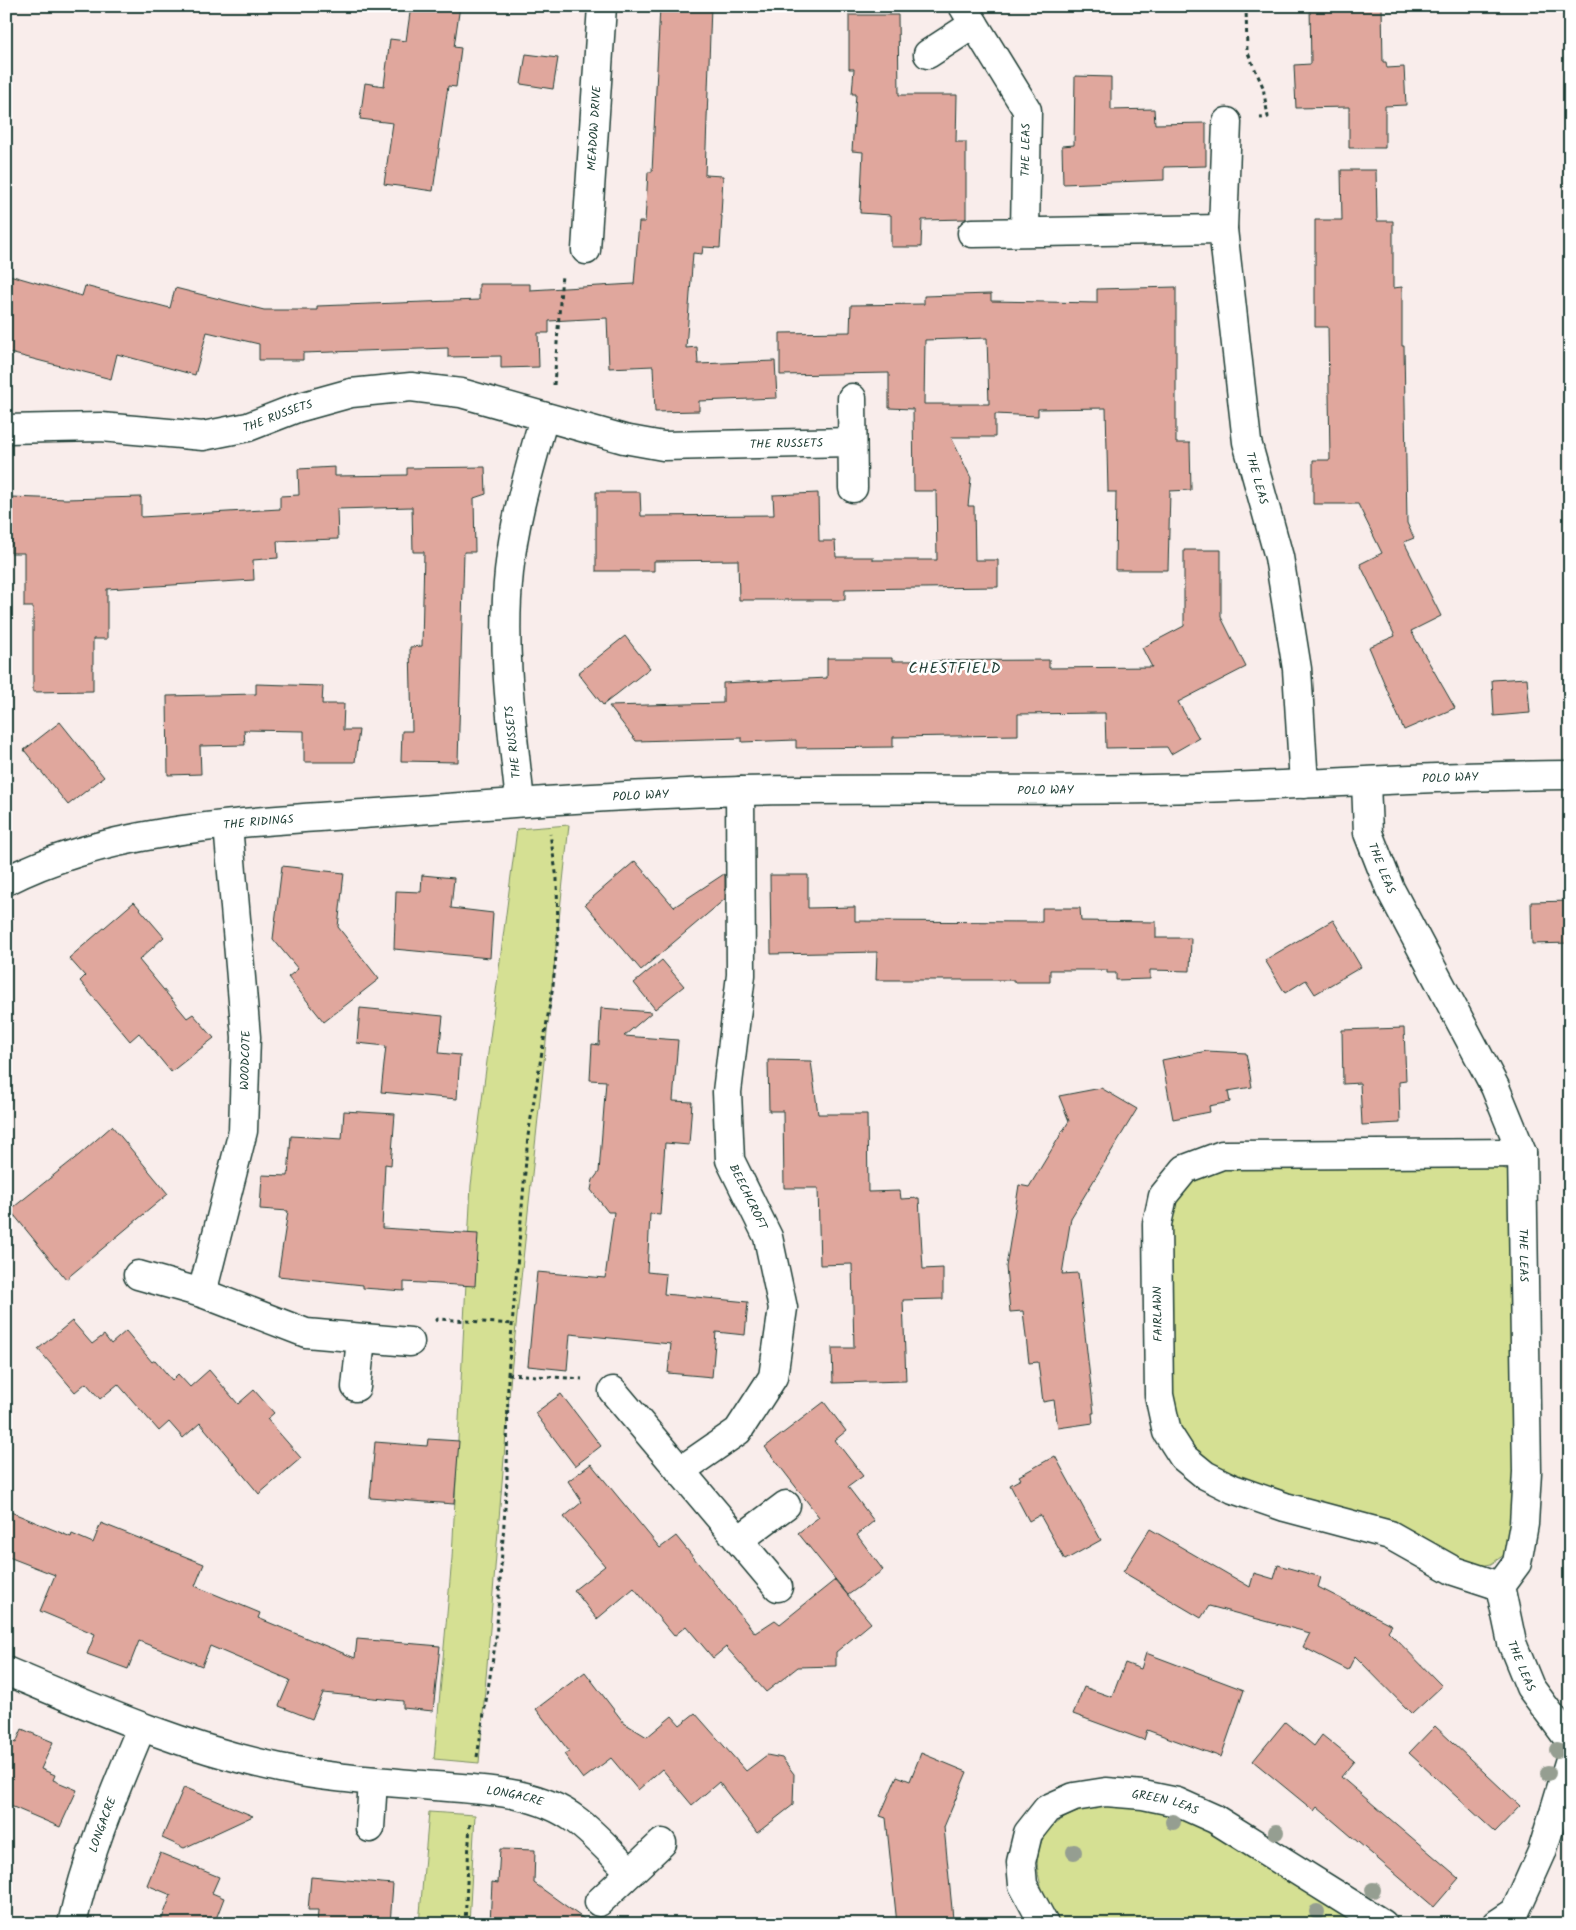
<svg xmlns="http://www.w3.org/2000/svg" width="1576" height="1930" viewBox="0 0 1576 1930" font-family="Kalam,sans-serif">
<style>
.green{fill:#d5e093;stroke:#7a8e64}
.building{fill:#e0a79d;stroke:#1f3d34;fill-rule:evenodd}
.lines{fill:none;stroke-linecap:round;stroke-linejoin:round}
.minor-casing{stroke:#1f3d34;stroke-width:31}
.path{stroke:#1f3d34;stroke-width:3;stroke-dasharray:4 4;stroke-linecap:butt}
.minor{stroke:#fff;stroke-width:28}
.tree{fill:#959e91}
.labels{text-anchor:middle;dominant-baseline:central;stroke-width:5;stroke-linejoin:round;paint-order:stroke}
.street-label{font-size:12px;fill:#1f3d34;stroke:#fff}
.quarter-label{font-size:15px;letter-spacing:1px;fill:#1f3d34;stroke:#fff}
</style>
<rect width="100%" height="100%" fill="#f9edeb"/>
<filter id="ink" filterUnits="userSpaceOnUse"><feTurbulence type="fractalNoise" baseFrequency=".02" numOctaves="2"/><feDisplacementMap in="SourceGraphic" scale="10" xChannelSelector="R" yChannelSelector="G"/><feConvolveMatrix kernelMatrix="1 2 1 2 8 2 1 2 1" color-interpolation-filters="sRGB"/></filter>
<g filter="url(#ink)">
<g class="green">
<path d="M 569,825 L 511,1373 L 479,1763 L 434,1759 L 452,1558 L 471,1185 L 517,829 Z"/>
<path d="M 1493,1163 L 1511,1172 L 1518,1476 L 1512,1540 L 1504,1555 L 1491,1564 L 1472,1568 L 1261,1490 L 1208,1464 L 1176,1429 L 1167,1397 L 1171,1202 C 1187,1183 1198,1176 1222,1168 Z"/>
<path d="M 1121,1801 L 1160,1807 L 1194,1821 L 1365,1924 L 1061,1924 C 1039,1895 1022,1846 1059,1821 C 1078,1809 1099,1805 1121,1801 Z"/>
<path d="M 429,1812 L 475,1815 L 469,1924 L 419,1924 Z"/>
</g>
<g class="building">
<path d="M 411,6 L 460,6 L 454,47 L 461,48 L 456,87 L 448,86 L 433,191 L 384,184 L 393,123 L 360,119 L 365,83 L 384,86 L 390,39 L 406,41 Z"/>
<path d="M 660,6 L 711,6 L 705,175 L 723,176 L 721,216 L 722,216 L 720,248 L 703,247 L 702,254 L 693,253 L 686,348 L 697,347 L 698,364 L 775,361 L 777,398 L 699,401 L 699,411 L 655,412 L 653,366 L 609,368 L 607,318 L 549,321 L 549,333 L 538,333 L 539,367 L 501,368 L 501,356 L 448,357 L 448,348 L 303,353 L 303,360 L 259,360 L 259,344 L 207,332 L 195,375 L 117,354 L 111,379 L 6,352 L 6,274 L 82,296 L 85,286 L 170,308 L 175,288 L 264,310 L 317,310 L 317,306 L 479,300 L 479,284 L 530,284 L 530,290 L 634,284 L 639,222 L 645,222 L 648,172 L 652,172 Z"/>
<path d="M 1310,6 L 1382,6 L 1383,62 L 1386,62 L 1387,68 L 1404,67 L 1406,105 L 1385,106 L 1385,148 L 1349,148 L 1349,107 L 1296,108 L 1294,65 L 1311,64 Z"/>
<path d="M 849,15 L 898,15 L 899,95 L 957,95 L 956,142 L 966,142 L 966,219 L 922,220 L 921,247 L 891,247 L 891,215 L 860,213 L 863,152 L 852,151 L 856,94 L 852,94 L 854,69 L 849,69 Z"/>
<path d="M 526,54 L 558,58 L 553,89 L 521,84 Z"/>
<path d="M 1075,76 L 1111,77 L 1111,110 L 1154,109 L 1155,124 L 1206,123 L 1206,166 L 1164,167 L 1164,180 L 1063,184 L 1062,146 L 1074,145 Z"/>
<path d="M 1341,170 L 1376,170 L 1377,221 L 1393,221 L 1393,288 L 1402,287 L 1402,346 L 1404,346 L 1407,523 L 1414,538 L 1404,542 L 1441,616 L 1411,631 L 1455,708 L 1404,730 L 1369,647 L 1395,636 L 1360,564 L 1382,553 L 1358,504 L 1313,504 L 1313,460 L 1330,460 L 1328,327 L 1315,327 L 1315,220 L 1342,220 Z"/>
<path d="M 1176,287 L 1176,443 L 1190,443 L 1191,490 L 1170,491 L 1168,570 L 1115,570 L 1116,492 L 1108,492 L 1106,408 L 1038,409 L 1038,416 L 995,414 L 995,437 L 951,437 L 971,478 L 968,506 L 974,506 L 975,560 L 998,560 L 998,587 L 845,589 L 845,600 L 739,600 L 738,560 L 654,561 L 654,571 L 596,571 L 596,492 L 640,492 L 641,516 L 774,515 L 773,495 L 818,493 L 819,541 L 835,541 L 836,557 L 873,557 L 873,560 L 937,560 L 936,491 L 914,491 L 913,409 L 889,408 L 889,373 L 780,375 L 780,333 L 850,332 L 851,305 L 924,304 L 924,296 L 991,294 L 991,301 L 1097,303 L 1097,289 ZM 987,338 L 989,404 L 924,404 L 925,340 Z"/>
<path d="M 335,467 L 335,476 L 407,475 L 407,468 L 485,467 L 486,494 L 474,498 L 475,552 L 464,552 L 458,762 L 401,761 L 402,731 L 412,731 L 410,647 L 422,646 L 424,552 L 413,552 L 412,507 L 337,509 L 338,539 L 277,541 L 278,558 L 253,560 L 254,580 L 107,589 L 107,639 L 93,639 L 93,691 L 33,692 L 33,607 L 24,607 L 24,553 L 11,553 L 11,497 L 66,499 L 141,497 L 141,517 L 280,509 L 280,496 L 299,495 L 298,469 Z"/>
<path d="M 1184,550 L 1221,550 L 1221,617 L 1246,667 L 1178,702 L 1199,738 L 1171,754 L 1167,747 L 1106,748 L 1105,713 L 1018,714 L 1018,735 L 893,737 L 893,747 L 796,748 L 796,740 L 742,742 L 742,738 L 636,741 L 609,706 L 723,703 L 723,683 L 827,678 L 827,658 L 892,658 L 892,661 L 1049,660 L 1049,668 L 1152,667 L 1142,648 L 1184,626 Z"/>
<path d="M 625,636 L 650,668 L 603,705 L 578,673 Z"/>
<path d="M 1527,678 L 1530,713 L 1494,716 L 1492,680 Z"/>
<path d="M 256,684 L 323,686 L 322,704 L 344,704 L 343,730 L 359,730 L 355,762 L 304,762 L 304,731 L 244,730 L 245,745 L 200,746 L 201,774 L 168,775 L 167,696 L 256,694 Z"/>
<path d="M 60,722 L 104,777 L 68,805 L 24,750 Z"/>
<path d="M 635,861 L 674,907 L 724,874 L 725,876 L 725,899 L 641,970 L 585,904 Z"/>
<path d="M 282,866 L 344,873 L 338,927 L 379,979 L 324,1022 L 288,977 L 298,969 L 273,939 Z"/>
<path d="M 422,875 L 454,878 L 451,908 L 493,913 L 490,958 L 394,949 L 396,891 L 421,892 Z"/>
<path d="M 770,875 L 808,875 L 808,908 L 855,907 L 855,921 L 1042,922 L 1042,908 L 1080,908 L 1081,921 L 1156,922 L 1156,938 L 1191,938 L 1190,971 L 1150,970 L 1150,979 L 1116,980 L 1116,973 L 1107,973 L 1107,970 L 1050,970 L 1050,982 L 1014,982 L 1014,980 L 876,980 L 877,952 L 771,954 Z"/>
<path d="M 1570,901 L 1570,943 L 1532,944 L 1531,902 Z"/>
<path d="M 134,902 L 164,937 L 139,960 L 187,1018 L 193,1014 L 214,1038 L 171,1072 L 139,1033 L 130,1041 L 80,981 L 85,976 L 69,958 Z"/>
<path d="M 1333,920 L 1361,967 L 1315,994 L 1306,980 L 1285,993 L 1265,960 Z"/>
<path d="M 662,960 L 684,986 L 655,1009 L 634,983 Z"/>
<path d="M 360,1008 L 443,1016 L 439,1053 L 460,1055 L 457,1099 L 381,1092 L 386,1046 L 357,1043 Z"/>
<path d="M 601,1008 L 652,1012 L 624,1036 L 678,1040 L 673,1101 L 692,1102 L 689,1145 L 665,1143 L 660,1215 L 650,1214 L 647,1272 L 666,1274 L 664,1294 L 748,1302 L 745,1335 L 716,1332 L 712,1377 L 668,1373 L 671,1344 L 570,1334 L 567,1370 L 528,1366 L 537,1272 L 605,1278 L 614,1212 L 608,1212 L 591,1190 L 593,1180 L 599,1172 L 606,1081 L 590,1080 L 592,1044 L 599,1045 Z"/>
<path d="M 1404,1028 L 1406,1081 L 1399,1082 L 1400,1123 L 1362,1125 L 1360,1083 L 1343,1084 L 1342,1030 Z"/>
<path d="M 1207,1051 L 1246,1053 L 1252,1087 L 1228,1091 L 1230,1102 L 1209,1106 L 1210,1112 L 1173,1119 L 1162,1060 Z"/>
<path d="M 768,1060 L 811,1061 L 818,1114 L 867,1114 L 868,1192 L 900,1191 L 901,1199 L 919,1198 L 923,1269 L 943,1268 L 943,1299 L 903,1300 L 906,1381 L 833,1383 L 832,1348 L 854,1348 L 852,1264 L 820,1265 L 818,1188 L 784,1188 L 783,1111 L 769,1111 Z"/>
<path d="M 1101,1088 L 1137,1109 L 1071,1218 L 1062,1274 L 1078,1273 L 1094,1413 L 1092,1413 L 1093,1423 L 1058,1428 L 1054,1400 L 1043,1402 L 1038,1362 L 1029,1363 L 1023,1311 L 1010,1312 L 1006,1267 L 1019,1185 L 1029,1187 L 1069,1121 L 1059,1096 Z"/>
<path d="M 344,1111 L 395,1114 L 391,1165 L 385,1164 L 382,1228 L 478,1234 L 475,1286 L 404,1282 L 404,1291 L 363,1288 L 363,1285 L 278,1276 L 288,1211 L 260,1209 L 262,1175 L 288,1176 L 291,1136 L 342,1139 Z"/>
<path d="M 112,1126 L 168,1194 L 66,1279 L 10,1210 L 79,1155 Z"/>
<path d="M 72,1321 L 92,1344 L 104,1335 L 111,1344 L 126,1331 L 152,1362 L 155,1360 L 172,1380 L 178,1374 L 190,1387 L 209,1370 L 238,1404 L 254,1390 L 274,1413 L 267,1419 L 301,1458 L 259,1494 L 200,1423 L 183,1438 L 169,1422 L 159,1431 L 118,1384 L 100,1399 L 86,1383 L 75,1392 L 38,1349 Z"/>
<path d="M 561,1394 L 601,1446 L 575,1466 L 535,1413 Z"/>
<path d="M 824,1402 L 846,1431 L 835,1440 L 863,1476 L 848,1487 L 874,1521 L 857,1535 L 883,1570 L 848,1595 L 798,1533 L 819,1517 L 765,1447 Z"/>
<path d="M 428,1439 L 459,1441 L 454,1504 L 370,1498 L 375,1442 L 427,1446 Z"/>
<path d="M 1055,1456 L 1101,1540 L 1065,1560 L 1040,1515 L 1029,1521 L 1010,1485 L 1021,1479 L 1019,1476 Z"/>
<path d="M 591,1464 L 660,1548 L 676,1536 L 755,1633 L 775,1620 L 780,1624 L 835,1580 L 871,1623 L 836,1652 L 836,1666 L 798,1667 L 766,1692 L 726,1647 L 713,1658 L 686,1626 L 674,1636 L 634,1588 L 597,1619 L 574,1590 L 605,1566 L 564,1517 L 582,1502 L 568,1481 Z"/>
<path d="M 6,1510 L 71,1537 L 72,1534 L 93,1543 L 101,1523 L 204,1564 L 195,1586 L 260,1613 L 258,1618 L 355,1658 L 357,1639 L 440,1646 L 433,1711 L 403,1708 L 403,1701 L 323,1693 L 312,1719 L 279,1706 L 290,1680 L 210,1646 L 202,1666 L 139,1641 L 128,1669 L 87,1654 L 95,1634 L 40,1611 L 55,1575 L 6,1556 Z"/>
<path d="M 1150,1529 L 1250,1587 L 1254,1573 L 1274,1579 L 1278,1565 L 1321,1577 L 1318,1587 L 1392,1625 L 1388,1631 L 1442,1686 L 1412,1714 L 1355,1656 L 1348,1670 L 1303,1647 L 1310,1633 L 1209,1606 L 1201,1618 L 1123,1572 Z"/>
<path d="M 1146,1653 L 1244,1690 L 1221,1757 L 1147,1730 L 1144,1740 L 1073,1714 L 1084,1687 L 1112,1697 L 1125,1663 L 1141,1669 Z"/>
<path d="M 585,1672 L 624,1723 L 647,1737 L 672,1716 L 680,1725 L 695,1713 L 746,1771 L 767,1755 L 782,1758 L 794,1774 L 793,1805 L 757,1833 L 719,1782 L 692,1805 L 662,1769 L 638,1790 L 611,1758 L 583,1779 L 564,1754 L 569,1751 L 536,1709 Z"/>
<path d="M 1285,1722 L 1314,1746 L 1322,1735 L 1354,1761 L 1341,1777 L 1459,1878 L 1434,1907 L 1317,1807 L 1314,1811 L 1253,1761 Z"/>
<path d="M 1435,1726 L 1520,1806 L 1495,1832 L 1409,1753 Z"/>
<path d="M 22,1729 L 53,1742 L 41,1769 L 55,1775 L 53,1780 L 77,1790 L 60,1827 L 6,1804 L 6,1739 L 16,1743 Z"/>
<path d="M 921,1753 L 967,1772 L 944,1827 L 953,1919 L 935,1920 L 935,1924 L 897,1924 L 886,1818 L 880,1816 L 897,1776 L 910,1781 Z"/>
<path d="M 184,1787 L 253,1816 L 184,1848 L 162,1838 Z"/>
<path d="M 500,1849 L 535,1850 L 534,1883 L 591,1924 L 490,1924 L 492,1882 L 498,1883 Z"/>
<path d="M 160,1853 L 219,1877 L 212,1893 L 224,1898 L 214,1924 L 160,1924 L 171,1895 L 147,1885 Z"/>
<path d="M 311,1877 L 393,1884 L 390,1924 L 317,1924 L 318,1910 L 308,1910 Z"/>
</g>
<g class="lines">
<defs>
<g id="minor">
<path d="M 963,6 L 1027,110 L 1025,231"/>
<path d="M 928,54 L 974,24"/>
<path id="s1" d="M 1227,122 L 1223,229 L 1247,442 L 1279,557 L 1297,669 L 1304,784"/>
<path d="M 972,233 L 1223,229"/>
<path id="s2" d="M 586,250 L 602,6"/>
<path d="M 852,398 L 853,488"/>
<path id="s3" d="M 6,429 L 101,427 L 203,436 L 248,427 L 297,408 L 351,393 L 411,387 L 461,393 L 624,439 L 663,446 L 852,442"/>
<path id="s4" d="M 1366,782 L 1368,833 L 1390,889 L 1495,1087 L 1522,1153 L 1527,1472 L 1524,1524 L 1517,1563 L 1500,1586 L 1512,1643 L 1530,1687 L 1570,1741"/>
<path d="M 520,802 C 512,726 501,648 509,572 C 514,519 530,468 544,417"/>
<path id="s5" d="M 6,881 C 114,825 257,822 377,813 C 497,804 619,795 740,791 C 877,788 1014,791 1151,789 C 1291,787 1430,775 1570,775"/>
<path d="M 138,1275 L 202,1293 L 306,1333 L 410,1342"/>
<path id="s6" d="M 202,1293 L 243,1131 L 246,1037 L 228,825"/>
<path d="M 356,1387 L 361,1339"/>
<path d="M 613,1391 L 778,1587"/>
<path d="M 680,1471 L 738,1431 L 773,1377 L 783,1308 L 768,1237 L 730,1160 L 727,1092 L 741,975 L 740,791"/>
<path d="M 739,1540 L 786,1505"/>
<path d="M 1500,1586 L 1454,1571 L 1390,1535 L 1285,1507 L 1233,1489 L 1205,1475 L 1183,1457 L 1167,1432 L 1159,1395 L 1157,1224 L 1163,1196 L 1185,1169 L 1222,1155 L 1522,1153"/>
<path id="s7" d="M 6,1671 C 96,1709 184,1748 280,1768 C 327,1778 376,1781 423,1785 C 473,1790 534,1788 576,1820 C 596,1835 613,1855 631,1872"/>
<path d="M 370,1828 L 373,1781"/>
<path d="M 599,1902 L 662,1843"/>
<path id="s8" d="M 72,1924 C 87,1856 114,1793 141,1728"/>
<path id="s9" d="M 1044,1924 L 1023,1885 L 1021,1862 L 1028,1833 L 1047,1809 L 1074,1797 L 1106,1792 L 1143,1795 L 1177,1802 L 1215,1819 L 1383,1924"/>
<path d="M 1497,1924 L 1515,1912 L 1542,1852 L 1570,1759"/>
</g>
</defs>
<use href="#minor" class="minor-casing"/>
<g class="path">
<path d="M 1246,6 L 1247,51 L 1263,87 L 1268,117 L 1260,118"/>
<path d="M 554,385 L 562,274"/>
<path d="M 435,1321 L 438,1319 L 513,1324"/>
<path d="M 508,1374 L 582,1379"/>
<path d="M 477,1757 L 496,1639 L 507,1479 L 508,1374 L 528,1136 L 553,985 L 558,936 L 557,879 L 550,834"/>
<path d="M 465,1924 L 470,1821"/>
</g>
<use href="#minor" class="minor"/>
</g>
<g class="tree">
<circle cx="1557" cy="1750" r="8"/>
<circle cx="1548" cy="1773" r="8"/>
<circle cx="1173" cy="1822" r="8"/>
<circle cx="1276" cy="1832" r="8"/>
<circle cx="1074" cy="1852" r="8"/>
<circle cx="1373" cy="1890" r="8"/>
<circle cx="1317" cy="1912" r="8"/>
</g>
</g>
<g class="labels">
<g class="street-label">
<text stroke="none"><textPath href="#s2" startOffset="122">MEADOW DRIVE</textPath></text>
<text transform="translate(1026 150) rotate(-89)">THE LEAS</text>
<text stroke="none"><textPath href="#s3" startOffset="275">THE RUSSETS</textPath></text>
<text stroke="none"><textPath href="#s3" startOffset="795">THE RUSSETS</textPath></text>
<text stroke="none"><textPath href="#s1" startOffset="359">THE LEAS</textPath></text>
<text transform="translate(513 742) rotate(-96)">THE RUSSETS</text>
<text stroke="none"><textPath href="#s5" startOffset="1454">POLO WAY</textPath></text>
<text stroke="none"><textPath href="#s5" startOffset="1049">POLO WAY</textPath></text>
<text stroke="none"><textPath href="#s5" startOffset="644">POLO WAY</textPath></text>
<text stroke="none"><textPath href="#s5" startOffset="261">THE RIDINGS</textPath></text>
<text stroke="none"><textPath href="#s4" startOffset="89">THE LEAS</textPath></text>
<text stroke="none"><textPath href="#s6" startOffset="238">WOODCOTE</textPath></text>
<text transform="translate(748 1197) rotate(64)">BEECHCROFT</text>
<text stroke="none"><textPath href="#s4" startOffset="509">THE LEAS</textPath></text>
<text transform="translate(1158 1314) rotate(-91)">FAIRLAWN</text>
<text stroke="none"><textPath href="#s4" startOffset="929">THE LEAS</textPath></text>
<text stroke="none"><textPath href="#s7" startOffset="528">LONGACRE</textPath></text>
<text stroke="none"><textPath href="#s9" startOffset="250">GREEN LEAS</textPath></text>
<text stroke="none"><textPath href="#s8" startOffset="104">LONGACRE</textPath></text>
</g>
<g class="quarter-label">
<text x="955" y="669">CHESTFIELD</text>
</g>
</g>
<rect width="1576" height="1930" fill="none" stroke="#fff" stroke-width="25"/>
<rect x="12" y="12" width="1551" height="1905" fill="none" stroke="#1f3d34" stroke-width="2" filter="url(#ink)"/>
</svg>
